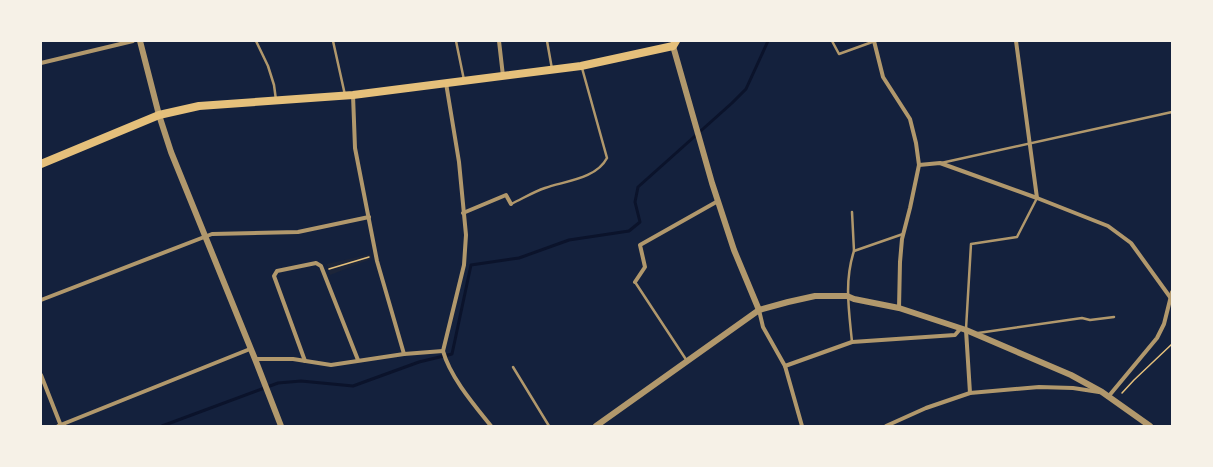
<svg xmlns="http://www.w3.org/2000/svg" width="1213" height="467" viewBox="0 0 1213 467" font-family="Overpass,sans-serif">
<style>
.green{fill:#1d2539}
.lines{fill:none;stroke-linecap:round;stroke-linejoin:round}
.stream{stroke:#0b132b;stroke-width:3}
.path{stroke:#e5c07b;stroke-width:1.5}
.service{stroke:#b1986c;stroke-width:2.5}
.minor{stroke:#b1986c;stroke-width:4}
.tertiary{stroke:#b1986c;stroke-width:6}
.primary{stroke:#e5c07b;stroke-width:8}
</style>
<rect width="100%" height="100%" fill="#14213d"/>
<path class="green" d="M 371,254 L 371,259 L 330,275 L 327,264 Z"/>
<g class="lines">
<path class="stream" d="M 162,426 L 278,383 L 301,381 L 353,386 L 419,362 L 452,354 L 471,265 L 519,258 L 569,240 L 629,231 L 640,222 L 635,202 L 638,187 L 732,103 L 746,89 L 768,41"/>
<g class="path">
<path d="M 329,269 L 369,257"/>
<path d="M 1122,393 L 1134,380 L 1172,344"/>
</g>
<g class="service">
<path d="M 256,41 L 268,66 L 274,85 L 276,100"/>
<path d="M 333,41 L 345,95"/>
<path d="M 456,41 L 464,80"/>
<path d="M 547,41 L 552,69"/>
<path d="M 832,41 L 839,54 L 875,41"/>
<path d="M 941,163 L 1172,112"/>
<path d="M 511,204 C 522,199 533,192 545,188 C 565,181 596,179 607,158 L 582,68"/>
<path d="M 852,212 L 854,251"/>
<path d="M 635,282 L 687,361"/>
<path d="M 966,329 L 971,244 L 1017,237 L 1037,198"/>
<path d="M 978,333 L 1082,318 L 1090,320 L 1114,317"/>
<path d="M 852,342 C 849,311 844,281 854,251 L 903,234"/>
<path d="M 513,367 L 549,426"/>
</g>
<g class="minor">
<path d="M 499,41 L 503,76"/>
<path d="M 874,41 L 883,77 L 910,119 L 916,143 L 919,165 L 910,208 L 902,239 L 900,262 L 899,308"/>
<path d="M 1016,41 L 1037,198"/>
<path d="M 41,63 L 133,41"/>
<path d="M 446,83 L 459,162 L 466,235 L 464,265 L 443,351 C 450,377 475,406 491,426"/>
<path d="M 353,95 L 355,148 L 377,261 L 404,354"/>
<path d="M 919,165 L 940,163 L 1037,198 L 1108,226 L 1131,243 L 1170,297"/>
<path d="M 463,213 L 506,195 L 511,204"/>
<path d="M 635,282 L 645,267 L 640,245 L 718,201"/>
<path d="M 41,300 L 212,234 L 298,232 L 369,217"/>
<path d="M 759,310 L 763,327 L 785,366 L 802,426"/>
<path d="M 966,330 L 970,393"/>
<path d="M 255,359 L 293,359 L 331,365 L 404,354 L 443,351"/>
<path d="M 305,361 L 274,276 L 277,271 L 316,263 L 321,266 L 358,360"/>
<path d="M 785,366 L 852,342 L 955,335 L 961,328"/>
<path d="M 41,375 L 61,426"/>
<path d="M 1108,397 L 1157,338 L 1164,324 L 1172,292"/>
<path d="M 58,426 L 250,349"/>
<path d="M 886,426 L 926,408 L 970,393 L 1039,387 L 1073,388 L 1099,392"/>
</g>
<g class="tertiary">
<path d="M 140,41 L 159,115 L 171,152 L 255,359 L 281,426"/>
<path d="M 673,46 L 712,183 L 734,250 L 759,310"/>
<path d="M 596,426 L 759,310 L 788,302 L 815,296 L 847,296 L 854,299 L 899,308 L 966,330 L 1071,375 L 1102,392 L 1150,426"/>
</g>
<path class="primary" d="M 41,164 L 159,115 L 199,106 L 353,95 L 581,66 L 673,46 L 676,41"/>
</g>
<rect width="1213" height="467" fill="none" stroke="#f6f1e7" stroke-width="84"/>
</svg>
